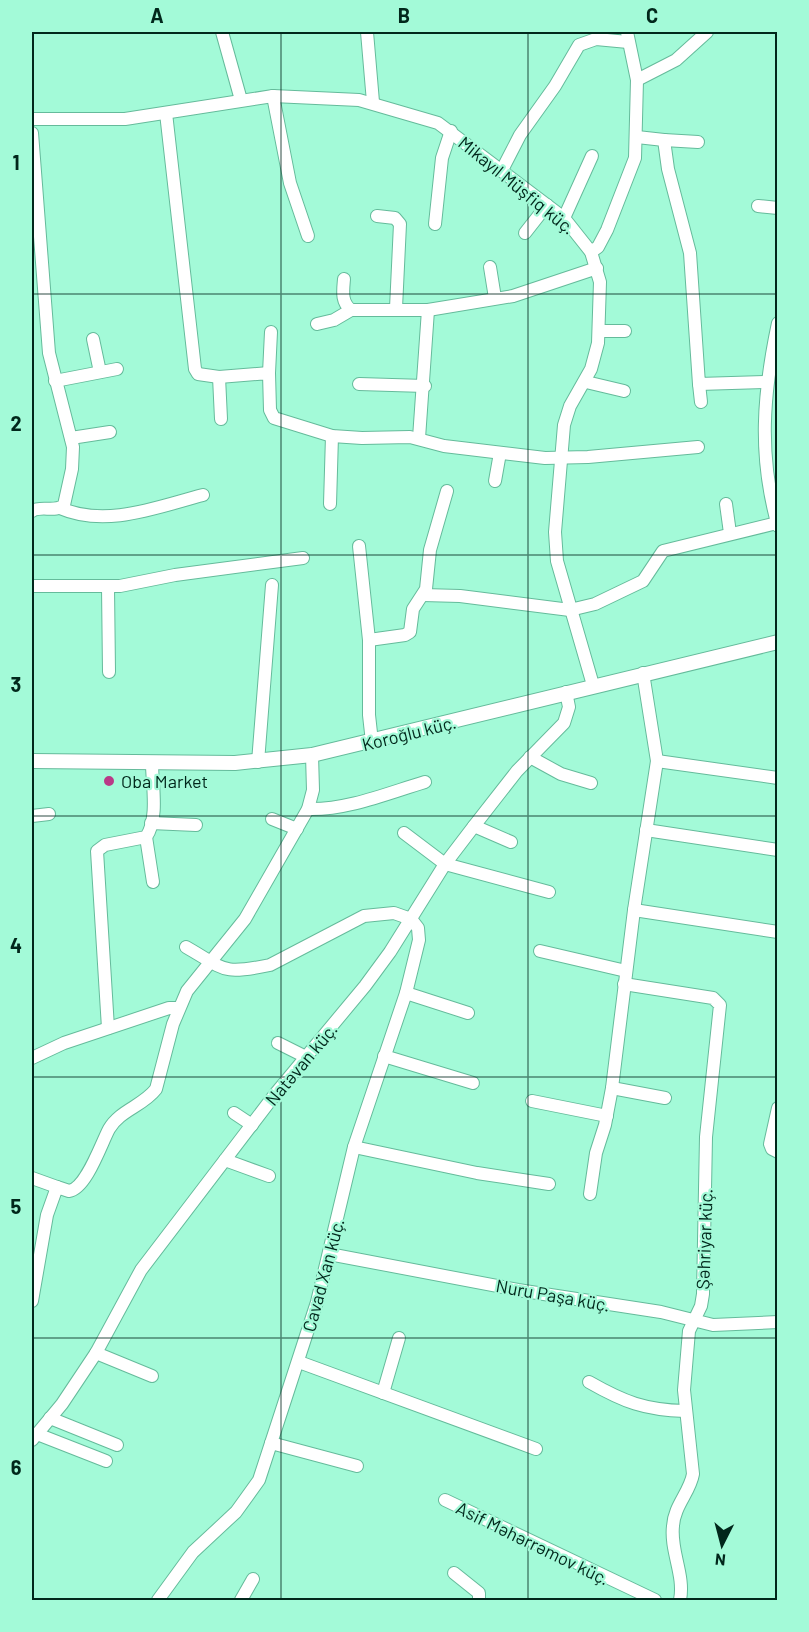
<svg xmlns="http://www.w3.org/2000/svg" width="809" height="1632" viewBox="0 0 809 1632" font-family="Barlow,sans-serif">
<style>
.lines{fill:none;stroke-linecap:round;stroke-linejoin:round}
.minor-casing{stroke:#65bb9b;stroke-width:14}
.tertiary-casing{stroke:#65bb9b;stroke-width:16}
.minor{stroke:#fff;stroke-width:12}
.tertiary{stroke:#fff;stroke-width:14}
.grid{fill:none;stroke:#01271b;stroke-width:1.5;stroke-opacity:0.55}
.poi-dot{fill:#b93a87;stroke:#a3fad8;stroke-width:2}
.labels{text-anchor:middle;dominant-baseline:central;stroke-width:4.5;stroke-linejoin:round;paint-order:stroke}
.street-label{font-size:18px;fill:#01271b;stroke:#a3fad8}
.poi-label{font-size:18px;fill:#01271b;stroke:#a3fad8;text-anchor:start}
.neatline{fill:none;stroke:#01271b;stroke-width:2}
.grid-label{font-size:20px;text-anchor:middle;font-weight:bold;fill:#01271b}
</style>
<rect width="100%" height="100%" fill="#a3fad8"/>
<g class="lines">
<defs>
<g id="minor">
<path d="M 222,32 L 241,100"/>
<path d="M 367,32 L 373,102"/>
<path d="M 637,80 L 676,60 L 707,32"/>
<path d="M 273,96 L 290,183 L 308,236"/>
<path d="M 166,113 L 195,369 L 198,374 L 219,377 L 269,373 L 270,410 L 274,418 L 332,436 L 362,438 L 410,437 L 444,446 L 545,458 L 588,457 L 698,447"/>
<path d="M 32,119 L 125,119 L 273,96 L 359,100 L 438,123 L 564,218 L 591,252 L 600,282 L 598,343 L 591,369 L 570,406 L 564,425 L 555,532 L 557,561 L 593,685"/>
<path d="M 32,133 L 49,353 L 73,447 L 72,469 L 64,505 C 55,513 42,505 32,511"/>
<path d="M 637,137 L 664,140 L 668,169 L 690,253 L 699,384 L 767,382"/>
<path d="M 664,140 L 698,142"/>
<path d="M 502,170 L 520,135 L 555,86 L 579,45 L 596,39 L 628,42"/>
<path d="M 758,206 L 778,208"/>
<path d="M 377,216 L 395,218 L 400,224 L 396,308"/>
<path d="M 564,218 L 592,156"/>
<path d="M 435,224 L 442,158 L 451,131"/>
<path d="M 525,233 L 547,205"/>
<path d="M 591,252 L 598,247 L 607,230 L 635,158 L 637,80 L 627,32"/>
<path d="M 490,267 L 495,298"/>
<path d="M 344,279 C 343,291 341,302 351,310"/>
<path d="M 778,323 C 763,394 758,455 778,526"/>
<path d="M 317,324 L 334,320 L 351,310 L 428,310 L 513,296 L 597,268"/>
<path d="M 600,331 L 625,331"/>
<path d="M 93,339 L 100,372"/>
<path d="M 269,373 L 271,332"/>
<path d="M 219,377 L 221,419"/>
<path d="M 55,381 L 117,369"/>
<path d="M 586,382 L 624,391"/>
<path d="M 359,384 L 425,386"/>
<path d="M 699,384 L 701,402"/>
<path d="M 71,438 L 110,432"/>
<path d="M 419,438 L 428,310"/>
<path d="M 495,481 L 500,453"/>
<path d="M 330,504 L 332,436"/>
<path d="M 726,504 L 730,533"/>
<path d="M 60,508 C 106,528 157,507 203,495"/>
<path d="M 359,546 L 369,640 L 369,715 L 372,742"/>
<path d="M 32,586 L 120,586 L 175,575 L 303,558"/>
<path d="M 108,587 L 109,672"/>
<path d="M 423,595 L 460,596 L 570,610 L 595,604 L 643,581 L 663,551 L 777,523"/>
<path d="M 369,640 L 405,635 L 410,632 L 413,609 L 426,589 L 430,550 L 447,491"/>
<path d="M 530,757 L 561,774 L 591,783"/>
<path d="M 657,761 L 778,778"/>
<path d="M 258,762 L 272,585"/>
<path d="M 308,809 C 348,810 388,793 425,782"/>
<path d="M 32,816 L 49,814"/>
<path d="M 272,819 L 297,829"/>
<path d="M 151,823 L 196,825"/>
<path d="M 474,826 L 511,842"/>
<path d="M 646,830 L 778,850"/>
<path d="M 404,833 L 445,864 L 549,892"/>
<path d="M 146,837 L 153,882"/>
<path d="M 634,910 L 778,932"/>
<path d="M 540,951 L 626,971"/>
<path d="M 624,984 L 713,998 L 720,1005 L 706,1137 L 703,1294 L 701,1306 L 689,1331 L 684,1390 L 693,1474 C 690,1492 674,1506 673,1526 C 670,1551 685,1575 680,1600"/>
<path d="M 406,993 L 468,1013"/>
<path d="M 108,1028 L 97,851 L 105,845 L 146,837 C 159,819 152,784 152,763"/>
<path d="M 278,1043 L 306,1057"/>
<path d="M 384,1056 L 473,1083"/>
<path d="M 32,1058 L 64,1043 L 169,1008 L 178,1008"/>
<path d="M 612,1088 L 665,1098"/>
<path d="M 532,1101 L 607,1116"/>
<path d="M 778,1108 L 770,1144 L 772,1149 L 778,1152"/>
<path d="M 234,1113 L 252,1125"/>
<path d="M 354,1147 L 477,1173 L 549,1184"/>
<path d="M 225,1160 L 269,1176"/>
<path d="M 32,1178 L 57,1187"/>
<path d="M 590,1194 L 596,1153 L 605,1125 L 612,1088 L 634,910 L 657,761 L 643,673"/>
<path d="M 329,1254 L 518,1290 L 661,1312 L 713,1325 L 778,1322"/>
<path d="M 32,1301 L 47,1215 L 57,1187 L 69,1191 C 86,1189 101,1144 109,1129 C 120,1110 143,1106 156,1089 L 173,1024 L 187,991 L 245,919 L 308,809 L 313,790 L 312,755"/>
<path d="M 96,1353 L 152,1376"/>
<path d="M 299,1362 L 536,1449"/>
<path d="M 589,1382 C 624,1402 645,1410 685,1411"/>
<path d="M 383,1393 L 399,1338"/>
<path d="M 50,1418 L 117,1445"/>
<path d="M 37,1434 L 106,1461"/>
<path d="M 32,1440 L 62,1404 L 96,1353 L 141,1270 L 276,1093 L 365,986 L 390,952 L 445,864 L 474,826 L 517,771 L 564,723 L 569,707 L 566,692"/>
<path d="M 271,1443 L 357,1466"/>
<path d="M 445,1500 L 655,1600"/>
<path d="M 454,1573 L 479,1593 L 479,1600"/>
<path d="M 158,1600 L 193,1552 L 236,1512 L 259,1480 L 317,1302 L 354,1147 L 406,993 L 419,940 L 418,928 L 411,919 L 394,913 L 364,916 L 270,965 C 222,975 226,970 186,947"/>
<path d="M 241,1600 L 253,1579"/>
</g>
<path id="tertiary" d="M 32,761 L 235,763 L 312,755 L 778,642"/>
</defs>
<use href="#minor" class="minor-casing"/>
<use href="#tertiary" class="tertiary-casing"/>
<use href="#minor" class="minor"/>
<use href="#tertiary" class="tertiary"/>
</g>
<path class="grid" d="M 281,32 L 281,1600M 528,32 L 528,1600M 32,294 L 778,294M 32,555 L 778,555M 32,816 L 778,816M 32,1077 L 778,1077M 32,1338 L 778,1338"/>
<circle class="poi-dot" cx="109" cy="781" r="6"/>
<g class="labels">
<g class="street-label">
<text transform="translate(517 185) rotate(39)">Mikayıl Müşfiq küç.</text>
<text transform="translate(409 733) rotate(-14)">Koroğlu küç.</text>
<text transform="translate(301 1064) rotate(-50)">Natəvan küç.</text>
<text transform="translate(704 1239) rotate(-88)">Şəhriyar küç.</text>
<text transform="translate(323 1275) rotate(-75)">Cavad Xan küç.</text>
<text transform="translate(553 1295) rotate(10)">Nuru Paşa küç.</text>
<text transform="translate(533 1543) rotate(26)">Asif Məhərrəmov küç.</text>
</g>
<g class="poi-label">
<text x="121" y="781">Oba Market</text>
</g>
</g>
<rect width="809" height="1632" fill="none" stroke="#a3fad8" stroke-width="66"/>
<g transform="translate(722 1545) rotate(186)" stroke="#a3fad8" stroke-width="4.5" paint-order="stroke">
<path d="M0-4.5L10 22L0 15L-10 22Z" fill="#01271b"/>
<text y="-9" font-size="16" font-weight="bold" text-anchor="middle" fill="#01271b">N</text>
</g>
<rect x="33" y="33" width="743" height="1566" class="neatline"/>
<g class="grid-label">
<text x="157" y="23">A</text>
<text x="404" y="23">B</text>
<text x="652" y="23">C</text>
<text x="16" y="170">1</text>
<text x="16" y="431">2</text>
<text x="16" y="692">3</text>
<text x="16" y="953">4</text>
<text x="16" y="1214">5</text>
<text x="16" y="1475">6</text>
</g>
</svg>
